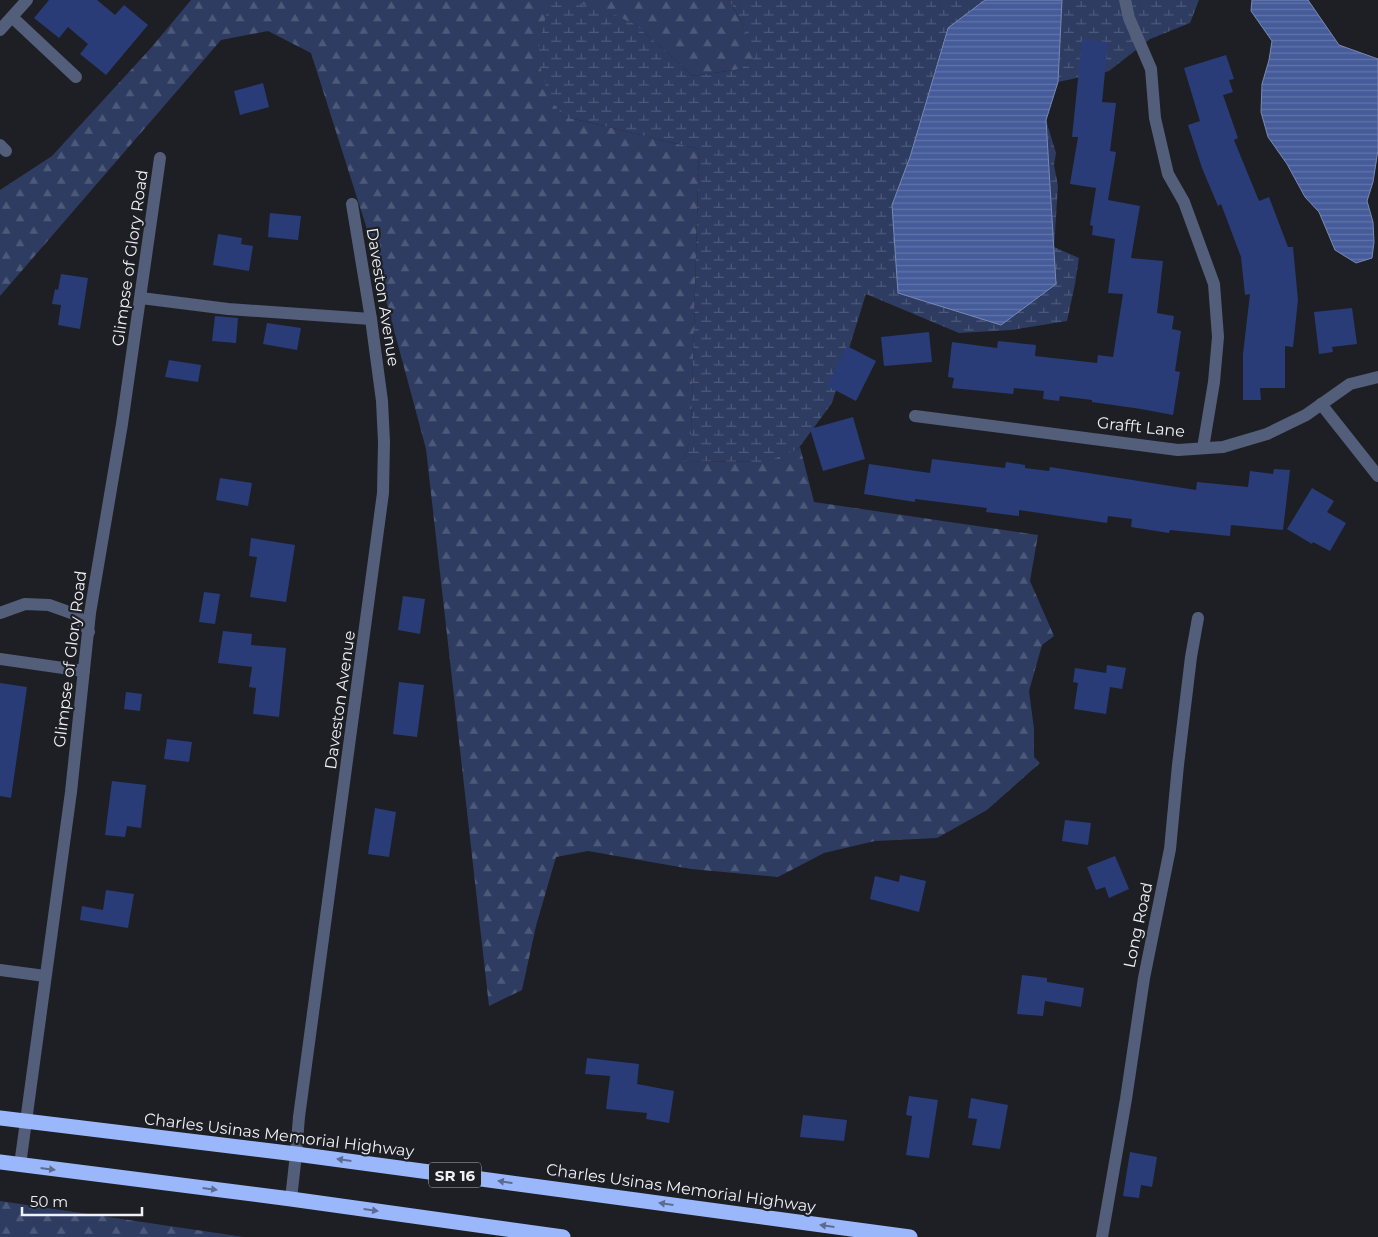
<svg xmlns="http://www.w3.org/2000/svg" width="1378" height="1237" viewBox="0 0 1378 1237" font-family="Montserrat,sans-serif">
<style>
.forest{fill:url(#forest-firs)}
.wetland{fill:url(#wetland-marsh)}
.water{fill:url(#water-rules);stroke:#7989b5}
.building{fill:#293c77}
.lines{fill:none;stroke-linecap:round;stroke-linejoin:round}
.minor{stroke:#535e7a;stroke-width:12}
.highway{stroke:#9bb7fc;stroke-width:15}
.oneway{fill:#5c6b90}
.labels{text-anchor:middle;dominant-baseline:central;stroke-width:4.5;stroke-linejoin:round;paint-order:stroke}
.shield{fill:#1d1f24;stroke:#b0b2b6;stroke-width:1}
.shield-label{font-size:15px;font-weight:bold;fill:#eff1f5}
.street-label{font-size:16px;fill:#eff1f5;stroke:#1d1f24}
</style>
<defs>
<pattern id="forest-firs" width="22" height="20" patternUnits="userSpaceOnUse" patternTransform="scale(1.25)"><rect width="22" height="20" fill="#2e3c62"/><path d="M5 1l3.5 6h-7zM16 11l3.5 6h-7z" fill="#4d5979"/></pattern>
<pattern id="wetland-marsh" width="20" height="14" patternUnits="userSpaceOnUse" patternTransform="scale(1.25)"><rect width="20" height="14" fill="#2e3c62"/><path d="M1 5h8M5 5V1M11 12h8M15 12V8" fill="none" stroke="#4d5979"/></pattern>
<pattern id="water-rules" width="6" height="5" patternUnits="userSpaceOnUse" patternTransform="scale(1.25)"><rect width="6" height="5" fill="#465c9a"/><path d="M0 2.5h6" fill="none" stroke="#6174a9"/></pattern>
</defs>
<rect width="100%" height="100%" fill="#1d1f24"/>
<g class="forest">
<path d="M 191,0 L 729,0 L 742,23 L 757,56 L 741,69 L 692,76 L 668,53 L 634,24 L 549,97 L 564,117 C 609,126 654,139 699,149 L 691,435 L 684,461 L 765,462 L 798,449 L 800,447 L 814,502 L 1038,535 L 1030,581 L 1054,636 L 1042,645 L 1029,691 L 1034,729 L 1034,757 L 1040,763 L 987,810 L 937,838 L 875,841 L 824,853 L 778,877 L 691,869 L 588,851 L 556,857 L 536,926 L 522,990 L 489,1006 L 426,449 L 366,226 L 311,53 L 268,31 L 221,40 L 0,296 L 0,190 L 52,156 L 150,49 Z"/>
<path d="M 0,1201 L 244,1237 L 0,1237 Z"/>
</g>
<g class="wetland">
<path d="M 729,0 L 985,0 L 947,29 L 910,157 L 892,205 L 1056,284 L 1046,120 L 1056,153 L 1054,165 L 1058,186 L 1054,247 L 1079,258 L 1075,284 L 1067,321 L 1011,330 L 959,333 L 866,294 L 832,403 L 798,449 L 766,462 L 684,461 L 691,434 L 699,149 C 654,139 609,126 564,117 L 549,98 L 540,66 L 539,45 L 549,2 L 579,3 L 615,15 L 634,24 L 668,53 L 692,76 L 741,69 L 756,56 L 742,23 Z"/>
<path d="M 1062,0 L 1199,0 L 1190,23 L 1150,39 L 1109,71 L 1058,82 Z"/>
</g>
<g class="water">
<path d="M 985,0 L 1062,0 L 1058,82 L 1046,120 L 1056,284 L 1001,325 L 898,293 L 892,205 L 910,157 L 948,28 Z"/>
<path d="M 1252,0 L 1308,0 L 1339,45 L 1378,59 L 1378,150 L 1373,182 L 1367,201 L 1373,222 L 1374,242 L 1372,258 L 1356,263 L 1335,250 L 1319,212 L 1305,197 L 1287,164 L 1268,137 L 1261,112 L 1262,84 L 1269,60 L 1272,41 L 1251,11 Z"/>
</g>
<g class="building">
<path d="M 49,0 L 97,0 L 115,15 L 124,5 L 148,25 L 106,75 L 80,54 L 88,44 L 68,27 L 59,38 L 34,18 Z"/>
<path d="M 1082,40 L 1108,42 L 1102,102 L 1116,103 L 1110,151 L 1116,152 L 1108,200 L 1140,206 L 1131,258 L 1163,261 L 1157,313 L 1174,316 L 1172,329 L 1181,331 L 1175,371 L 1180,372 L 1173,415 L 1141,409 L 1092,402 L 1092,400 L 1060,396 L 1059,401 L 1043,399 L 1044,391 L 1014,388 L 1013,394 L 952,388 L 954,378 L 948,377 L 952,342 L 997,348 L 998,341 L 1036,345 L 1035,356 L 1097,363 L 1098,355 L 1113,357 L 1123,294 L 1108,293 L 1115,239 L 1092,235 L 1093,226 L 1090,225 L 1096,188 L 1070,184 L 1078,137 L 1072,137 Z"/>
<path d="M 1226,55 L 1234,79 L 1229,80 L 1233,92 L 1223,95 L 1238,138 L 1234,140 L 1259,201 L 1269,197 L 1288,247 L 1293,247 L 1298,300 L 1293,347 L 1285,346 L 1285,388 L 1260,388 L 1261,400 L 1243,400 L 1243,354 L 1250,294 L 1245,295 L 1241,257 L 1221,204 L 1218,206 L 1202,168 L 1188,125 L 1200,121 L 1184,68 Z"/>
<path d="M 263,83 L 269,107 L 240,115 L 234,91 Z"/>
<path d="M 270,213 L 301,216 L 298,240 L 268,237 Z"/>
<path d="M 218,234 L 242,238 L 241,244 L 253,246 L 249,271 L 213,265 Z"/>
<path d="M 61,274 L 88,278 L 80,329 L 58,325 L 61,305 L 52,304 L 55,289 L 58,290 Z"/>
<path d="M 1352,308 L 1357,344 L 1332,347 L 1333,352 L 1319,354 L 1314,312 Z"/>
<path d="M 215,316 L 238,318 L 236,343 L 212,341 Z"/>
<path d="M 267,323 L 301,328 L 297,350 L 263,344 Z"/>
<path d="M 929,332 L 932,362 L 884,366 L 881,337 Z"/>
<path d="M 847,346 L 876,361 L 856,401 L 827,386 Z"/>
<path d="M 169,360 L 201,365 L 198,382 L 165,377 Z"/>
<path d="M 853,417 L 865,459 L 823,471 L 810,429 Z"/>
<path d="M 932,459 L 1005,468 L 1006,462 L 1025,465 L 1025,468 L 1049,471 L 1050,467 L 1196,490 L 1197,482 L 1248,487 L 1250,471 L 1273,474 L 1274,469 L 1290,470 L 1283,530 L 1231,525 L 1230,536 L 1170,530 L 1169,533 L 1131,527 L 1132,519 L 1108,516 L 1107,523 L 1019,510 L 1019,516 L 986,512 L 987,508 L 915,499 L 915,502 L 864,494 L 869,464 L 930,473 Z"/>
<path d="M 220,478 L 252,483 L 248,506 L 216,500 Z"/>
<path d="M 1312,488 L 1334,501 L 1327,512 L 1346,523 L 1330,551 L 1313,542 L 1312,544 L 1287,529 Z"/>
<path d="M 251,538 L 295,545 L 286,602 L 250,597 L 257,557 L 249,556 Z"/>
<path d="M 204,592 L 220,594 L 215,624 L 199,622 Z"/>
<path d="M 403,596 L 425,599 L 420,634 L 398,630 Z"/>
<path d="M 223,631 L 252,634 L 251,645 L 286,648 L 279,717 L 253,714 L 256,688 L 249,687 L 252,667 L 218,663 Z"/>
<path d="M 1107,665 L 1126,668 L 1122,689 L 1110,687 L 1106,714 L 1074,709 L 1078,683 L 1073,682 L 1075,668 L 1106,673 Z"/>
<path d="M 399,682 L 424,685 L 417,737 L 393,734 Z"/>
<path d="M 0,683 L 27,687 L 11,798 L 0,796 Z"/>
<path d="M 126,692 L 142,694 L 140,711 L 124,709 Z"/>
<path d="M 167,739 L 192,742 L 189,762 L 164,759 Z"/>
<path d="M 112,781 L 146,785 L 141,828 L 127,826 L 125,837 L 105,835 Z"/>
<path d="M 375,808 L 396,812 L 389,857 L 368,854 Z"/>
<path d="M 1065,820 L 1091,823 L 1088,845 L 1062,841 Z"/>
<path d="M 1115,856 L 1129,889 L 1109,898 L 1105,887 L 1096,890 L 1087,867 Z"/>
<path d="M 900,875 L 926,881 L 919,912 L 870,899 L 875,876 L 899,882 Z"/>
<path d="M 106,890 L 134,894 L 128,928 L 80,920 L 82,906 L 103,910 Z"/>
<path d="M 1022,975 L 1047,978 L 1047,982 L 1084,988 L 1081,1007 L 1045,1001 L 1043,1016 L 1017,1014 Z"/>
<path d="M 587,1058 L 639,1064 L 637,1084 L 674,1091 L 669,1123 L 646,1119 L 647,1113 L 606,1109 L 610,1076 L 585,1074 Z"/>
<path d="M 909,1096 L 938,1100 L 929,1158 L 906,1155 L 912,1116 L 906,1115 Z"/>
<path d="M 971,1098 L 1008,1105 L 1000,1149 L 972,1145 L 977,1119 L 968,1118 Z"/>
<path d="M 803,1115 L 847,1120 L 844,1141 L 800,1137 Z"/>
<path d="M 1130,1152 L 1157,1157 L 1152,1187 L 1141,1185 L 1139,1198 L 1123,1196 Z"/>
</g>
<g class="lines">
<g class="minor">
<path d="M 1125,0 L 1129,18 L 1151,69 L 1155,118 L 1168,174 L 1184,202 L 1214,284 L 1218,337 L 1214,382 L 1203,448"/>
<path d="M 12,17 L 76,77"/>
<path d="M 0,30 L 27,0"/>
<path d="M 0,145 L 6,151"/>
<path d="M 141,298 L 228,309 L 371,319"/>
<path d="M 1321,404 L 1378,476"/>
<path d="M 915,416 L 1178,450 L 1223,447 L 1267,434 L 1306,415 L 1350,384 L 1378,377"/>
<path d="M 0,613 L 25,604 L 49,605 L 77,615 L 89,632"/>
<path d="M 0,659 L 84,671"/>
<path d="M 0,970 L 45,976"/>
<path d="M 20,1165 L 71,792 L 90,613 L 122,424 L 160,158"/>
<path d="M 291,1199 L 296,1154 L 299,1117 L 383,493 L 384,442 L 382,401 L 371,319 L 352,204"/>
<path d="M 1102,1237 L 1126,1099 L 1144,978 L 1170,849 L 1178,765 L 1191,657 L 1198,618"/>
</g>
<g class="highway">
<path d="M 0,1118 L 296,1154 L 910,1237"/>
<path d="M 0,1162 L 291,1199 L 563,1237"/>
</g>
</g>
<defs><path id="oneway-solid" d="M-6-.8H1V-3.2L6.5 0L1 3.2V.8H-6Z" transform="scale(1.25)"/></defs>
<g class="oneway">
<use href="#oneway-solid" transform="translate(344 1160) rotate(-172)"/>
<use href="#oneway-solid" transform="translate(48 1169) rotate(7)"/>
<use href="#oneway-solid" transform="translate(505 1182) rotate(-172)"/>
<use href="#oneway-solid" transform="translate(210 1189) rotate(7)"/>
<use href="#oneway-solid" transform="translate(666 1204) rotate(-172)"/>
<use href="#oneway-solid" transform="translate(371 1210) rotate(8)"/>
<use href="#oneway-solid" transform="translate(827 1226) rotate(-172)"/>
</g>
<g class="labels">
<rect class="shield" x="429" y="1162.5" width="52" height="25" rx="4"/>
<g class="shield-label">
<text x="455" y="1175">SR 16</text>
</g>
<g class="street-label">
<text transform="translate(130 258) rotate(-82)">Glimpse of Glory Road</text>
<text transform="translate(383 297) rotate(81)">Daveston Avenue</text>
<text transform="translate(1141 427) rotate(6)">Grafft Lane</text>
<text transform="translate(70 659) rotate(-83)">Glimpse of Glory Road</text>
<text transform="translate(340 700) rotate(-82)">Daveston Avenue</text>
<text transform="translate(1138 925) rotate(-78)">Long Road</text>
<text transform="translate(279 1135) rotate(7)">Charles Usinas Memorial Highway</text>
<text transform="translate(681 1188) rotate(8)">Charles Usinas Memorial Highway</text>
</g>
</g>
<path d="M22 1207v8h120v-8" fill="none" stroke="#eff1f5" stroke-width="2.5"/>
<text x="30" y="1207" font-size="15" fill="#eff1f5" stroke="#1d1f24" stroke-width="4" paint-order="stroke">50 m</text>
</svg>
